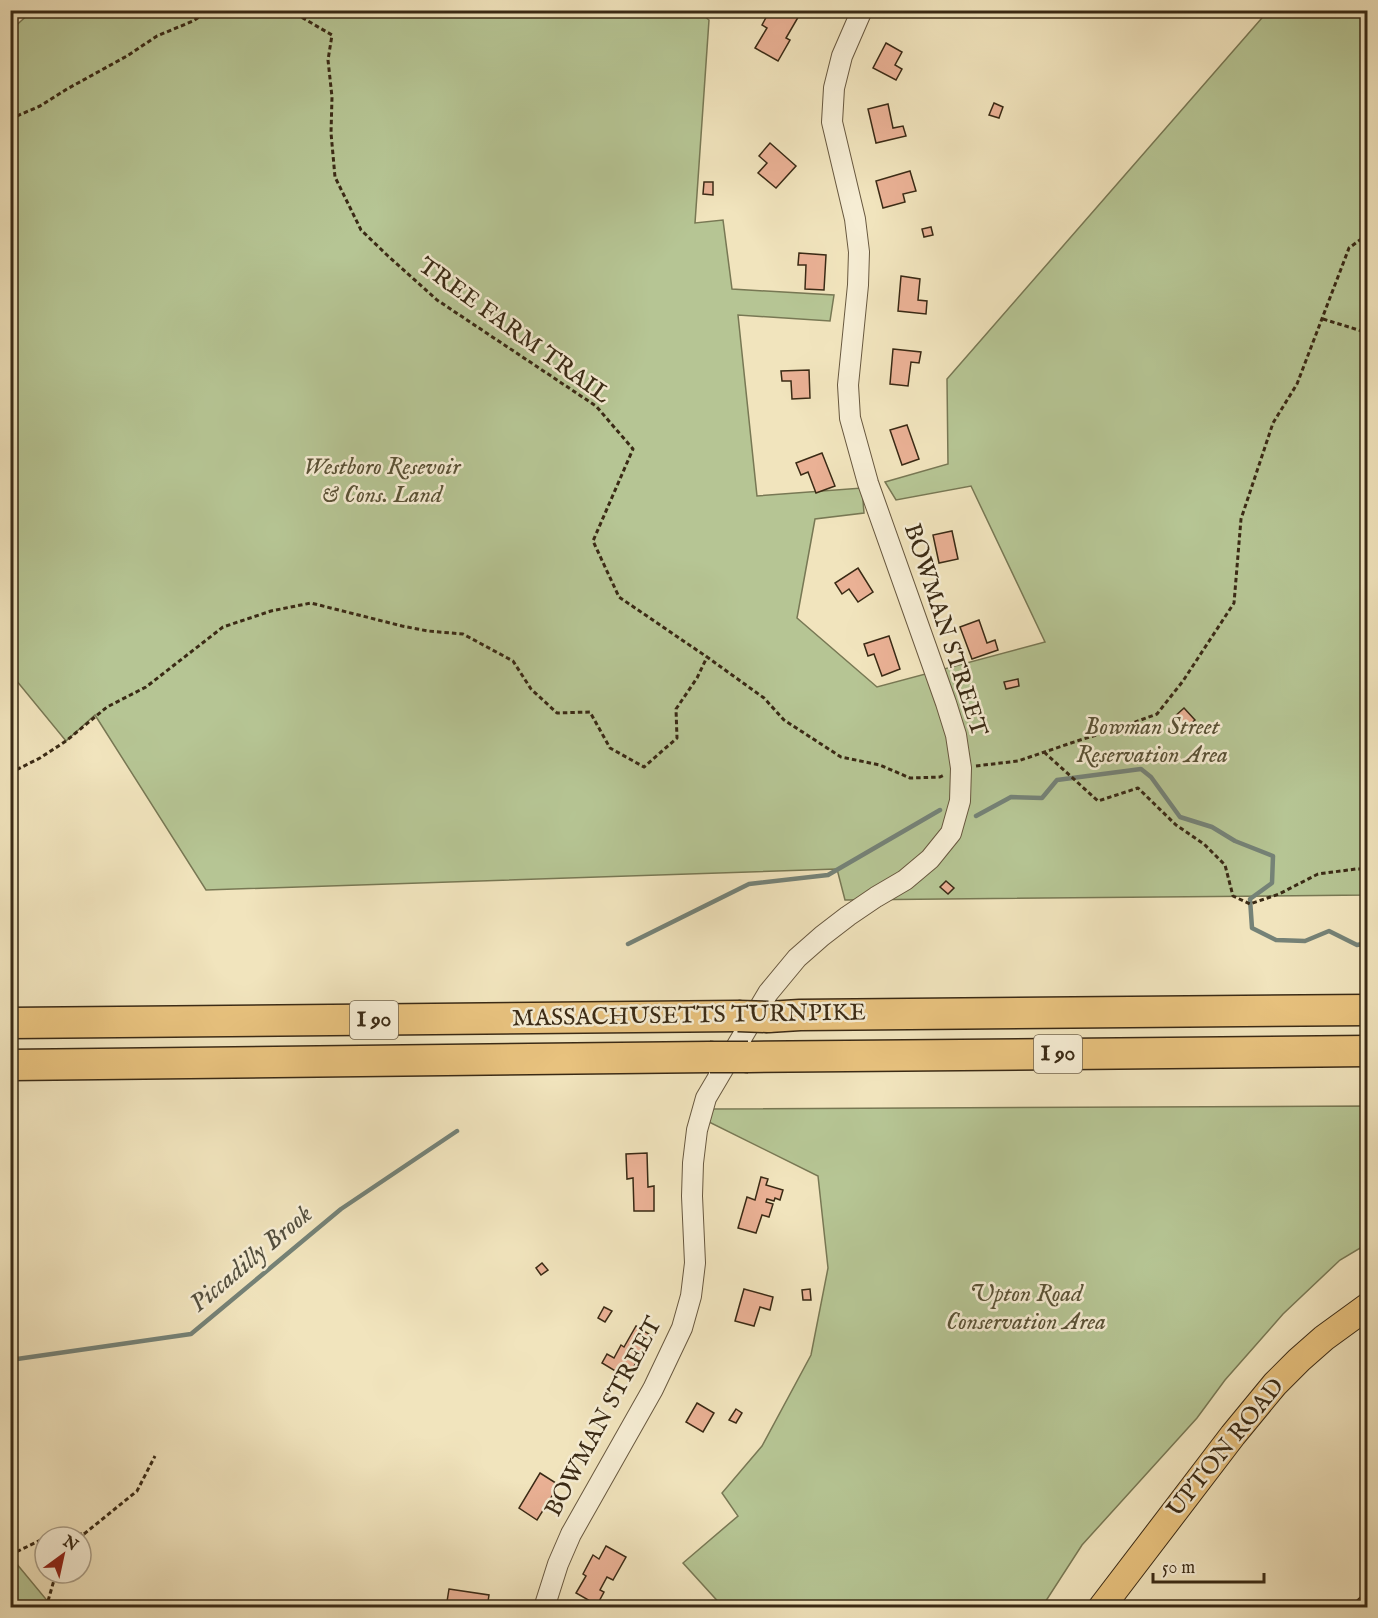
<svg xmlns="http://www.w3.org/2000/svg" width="1378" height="1618" viewBox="0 0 1378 1618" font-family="'IM FELL English',serif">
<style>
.green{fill:#b6c594;stroke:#787854;stroke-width:1.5}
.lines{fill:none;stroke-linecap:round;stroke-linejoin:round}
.stream{stroke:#758277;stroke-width:4.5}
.building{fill:#eab195;stroke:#3a2a15;stroke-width:1.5}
.minor-casing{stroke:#68583f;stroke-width:22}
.major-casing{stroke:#3a2a15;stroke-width:28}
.highway-casing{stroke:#3a2a15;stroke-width:33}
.path{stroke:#3a2a15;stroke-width:3;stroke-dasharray:4.5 3;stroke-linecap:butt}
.minor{stroke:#f6edd4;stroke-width:20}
.major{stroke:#e8c27e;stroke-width:26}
.highway{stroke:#e8c27e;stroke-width:30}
.highway-bridge-casing{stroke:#3a2a15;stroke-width:33;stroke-linecap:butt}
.highway-bridge{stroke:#e8c27e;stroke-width:30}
.labels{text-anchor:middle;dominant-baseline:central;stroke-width:5;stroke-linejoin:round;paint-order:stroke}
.shield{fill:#f6edd4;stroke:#72644e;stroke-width:1.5}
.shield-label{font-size:22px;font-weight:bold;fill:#3a2a15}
.street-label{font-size:24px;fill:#3a2a15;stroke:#f6edd4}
.park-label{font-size:24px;font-style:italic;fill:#595135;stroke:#f6edd4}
.water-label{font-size:26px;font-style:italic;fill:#534f3e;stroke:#f6edd4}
</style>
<rect width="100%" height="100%" fill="#f1e4bd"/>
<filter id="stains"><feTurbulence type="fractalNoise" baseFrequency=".00333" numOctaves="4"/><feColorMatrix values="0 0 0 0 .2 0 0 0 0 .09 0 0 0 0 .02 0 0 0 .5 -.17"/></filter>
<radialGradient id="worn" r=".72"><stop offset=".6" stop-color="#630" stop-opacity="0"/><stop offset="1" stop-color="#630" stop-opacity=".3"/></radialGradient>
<g class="green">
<path d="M 32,11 L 698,11 L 709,20 L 695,223 L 723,220 L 732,289 L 834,295 L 830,321 L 738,315 L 757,496 L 862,488 L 864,513 L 815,519 L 797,618 L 877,687 L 1045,642 L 971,486 L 896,500 L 885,482 L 948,464 L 947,379 L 1268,11 L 1367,11 L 1367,895 L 845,900 L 837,869 L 206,890 L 95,715 L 66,741 L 11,674 L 10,31 Z"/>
<path d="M 1367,1106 L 1367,1244 L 1340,1260 L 1283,1314 L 1225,1380 L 1197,1418 L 1082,1545 L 1042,1607 L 723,1607 L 683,1563 L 738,1516 L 722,1493 L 762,1446 L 811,1355 L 828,1268 L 818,1176 L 703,1119 L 703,1109 Z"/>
<path d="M 11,1557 L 50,1604 L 46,1607 L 11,1607 Z"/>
</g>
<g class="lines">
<g class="stream">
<path d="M 976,816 L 1011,797 L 1042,798 L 1057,780 L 1141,769 L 1151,777 L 1180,817 L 1212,827 L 1235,841 L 1273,856 L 1272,883 L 1250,899 L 1252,928 L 1276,940 L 1305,941 L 1329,931 L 1357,945 L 1368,943"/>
<path d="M 628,944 L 749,884 L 828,875 L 940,810"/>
<path d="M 10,1360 L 191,1334 L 341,1209 L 457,1131"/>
</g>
</g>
<g class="building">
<path d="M 780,10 L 793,10 L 800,14 L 786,38 L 790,40 L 778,61 L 755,48 L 767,28 L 762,25 L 769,12 L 777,16 Z"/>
<path d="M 886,43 L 902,52 L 895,65 L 902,69 L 896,80 L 873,68 Z"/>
<path d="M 994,103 L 1003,107 L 999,118 L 989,115 Z"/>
<path d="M 888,104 L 893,128 L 903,126 L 906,136 L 876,143 L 868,109 Z"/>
<path d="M 770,143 L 796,166 L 776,188 L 758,173 L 767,163 L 759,156 Z"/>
<path d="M 910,171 L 916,191 L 903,194 L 905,202 L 883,208 L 876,181 Z"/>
<path d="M 704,182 L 713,182 L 713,195 L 703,194 Z"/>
<path d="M 931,227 L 933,235 L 924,237 L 922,229 Z"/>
<path d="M 799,253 L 826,255 L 824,290 L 805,289 L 806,265 L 798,265 Z"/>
<path d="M 901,276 L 920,279 L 918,300 L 927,301 L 926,314 L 898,311 Z"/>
<path d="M 893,349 L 921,352 L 919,363 L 911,362 L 908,386 L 890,384 Z"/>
<path d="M 809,370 L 810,398 L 792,399 L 791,381 L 782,381 L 781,371 Z"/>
<path d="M 907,425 L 919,459 L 902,465 L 890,430 Z"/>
<path d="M 822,453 L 835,486 L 816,493 L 808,472 L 801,475 L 796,463 Z"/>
<path d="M 952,531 L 958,559 L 939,563 L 933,535 Z"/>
<path d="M 858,568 L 873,592 L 858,602 L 849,589 L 842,594 L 835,583 Z"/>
<path d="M 979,620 L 987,643 L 995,640 L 998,650 L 972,659 L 960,627 Z"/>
<path d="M 889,636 L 900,669 L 882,676 L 874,654 L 868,656 L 864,644 Z"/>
<path d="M 1018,679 L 1019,686 L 1006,689 L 1004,682 Z"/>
<path d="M 1184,708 L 1195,720 L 1184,730 L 1173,718 Z"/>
<path d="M 946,881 L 954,888 L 948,894 L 940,887 Z"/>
<path d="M 647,1153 L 648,1187 L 654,1186 L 654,1211 L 634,1211 L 633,1178 L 627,1179 L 626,1154 Z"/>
<path d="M 761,1177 L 768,1179 L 766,1185 L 783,1190 L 780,1200 L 775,1198 L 774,1201 L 767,1199 L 766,1202 L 773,1204 L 769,1217 L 762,1215 L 756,1233 L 738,1228 L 747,1197 L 755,1200 Z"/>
<path d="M 542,1263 L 548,1270 L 541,1275 L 536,1268 Z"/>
<path d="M 744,1289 L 773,1297 L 770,1310 L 760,1307 L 754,1326 L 735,1321 Z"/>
<path d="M 810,1289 L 811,1300 L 803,1300 L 802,1290 Z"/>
<path d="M 604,1307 L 612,1311 L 605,1322 L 598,1318 Z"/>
<path d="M 636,1326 L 652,1336 L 627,1378 L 602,1363 L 607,1354 L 614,1358 L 621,1345 L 624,1347 Z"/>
<path d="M 697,1403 L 714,1413 L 703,1432 L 686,1422 Z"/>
<path d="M 736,1409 L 742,1413 L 736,1423 L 729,1420 Z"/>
<path d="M 540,1473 L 559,1485 L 537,1520 L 519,1508 Z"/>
<path d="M 606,1546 L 626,1557 L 613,1580 L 607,1577 L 600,1590 L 604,1592 L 597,1605 L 576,1593 L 586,1576 L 583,1574 L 593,1555 L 599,1559 Z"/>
<path d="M 449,1589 L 489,1595 L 487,1608 L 446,1608 Z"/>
<path d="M 1368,1590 L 1368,1608 L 1344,1608 L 1352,1601 L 1354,1603 Z"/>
</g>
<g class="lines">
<defs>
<path id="minor" d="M 544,1608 L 558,1564 L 571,1534 L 653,1389 L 682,1328 L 691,1296 L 695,1263 L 692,1196 L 693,1163 L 697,1130 L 706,1098 L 768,993 L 797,958 L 822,936 L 848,916 L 876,897 L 905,880 L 930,859 L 951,833 L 960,801 L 961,768 L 956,735 L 946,703 L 868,483 L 850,418 L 848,385 L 858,285 L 859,252 L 855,219 L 832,122 L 834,88 L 842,56 L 862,10"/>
<path id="major" d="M 1101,1608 L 1233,1435 L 1275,1384 L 1299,1360 L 1324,1338 L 1368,1306"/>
<g id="highway">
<path d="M 768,1017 L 800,1015 L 1368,1010"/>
<path d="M 10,1023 L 738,1016"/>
<path d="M 748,1057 L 1368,1051"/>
<path d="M 10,1065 L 710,1057"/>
</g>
</defs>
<use href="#minor" class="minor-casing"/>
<use href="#major" class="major-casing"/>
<use href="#highway" class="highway-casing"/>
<g class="path">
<path d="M 289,10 L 332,35 L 328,60 L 332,97 L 331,133 L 335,177 L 361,230 L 387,255 L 437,300 L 596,406 L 633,449 L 593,541 L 619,597 L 707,657"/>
<path d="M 10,119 L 40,106 L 67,89 L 127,56 L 157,36 L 193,21 L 210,10"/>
<path d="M 1323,319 L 1368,333"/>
<path d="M 1044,752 L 1098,801 L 1138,788 L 1176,825 L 1204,844 L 1225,865 L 1233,896 L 1250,904 L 1279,894 L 1318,874 L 1356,869 L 1368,869"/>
<path d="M 976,766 L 1018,761 L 1077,741 L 1119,728 L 1157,714 L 1183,681 L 1234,603 L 1241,519 L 1273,423 L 1297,384 L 1349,248 L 1368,234"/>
<path d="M 10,773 L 40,758 L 66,741 L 107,707 L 146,687 L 223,627 L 271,611 L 311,603 L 402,626 L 428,631 L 463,634 L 513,661 L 531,689 L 557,713 L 590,712 L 610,748 L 644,767 L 677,738 L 676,709 L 697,678 L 707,657 L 764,698 L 784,720 L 841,757 L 880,765 L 910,778 L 940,777 L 944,775"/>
<path d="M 84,1534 L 137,1491 L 155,1456"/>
<path d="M 48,1537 L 55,1534 L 84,1534 L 81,1538"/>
<path d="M 10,1555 L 45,1538"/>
<path d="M 46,1608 L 56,1573"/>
</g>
<use href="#minor" class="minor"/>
<use href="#major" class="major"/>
<use href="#highway" class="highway"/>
<defs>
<g id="highway-bridge">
<path d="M 738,1016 L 768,1017"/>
<path d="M 710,1057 L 748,1057"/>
</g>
</defs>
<use href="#highway-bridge" class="highway-bridge-casing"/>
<use href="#highway-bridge" class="highway-bridge"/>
</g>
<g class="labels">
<g class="shield">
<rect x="350" y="1001" width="48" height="38" rx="4.5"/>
<rect x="1034" y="1035" width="48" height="38" rx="4.5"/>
</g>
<g class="shield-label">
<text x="374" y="1020">I 90</text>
<text x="1058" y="1054">I 90</text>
</g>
<g class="street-label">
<text transform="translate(514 331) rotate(36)">TREE FARM TRAIL</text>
<text transform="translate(945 630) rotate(72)">BOWMAN STREET</text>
<text transform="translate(689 1016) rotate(-1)">MASSACHUSETTS TURNPIKE</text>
<text transform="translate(604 1417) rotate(-62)">BOWMAN STREET</text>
<text transform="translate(1226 1448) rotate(-51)">UPTON ROAD</text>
</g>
<g class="park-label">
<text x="382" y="467">Westboro Resevoir<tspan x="382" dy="28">&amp; Cons. Land</tspan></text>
<text x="1152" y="727">Bowman Street<tspan x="1152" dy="28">Reservation Area</tspan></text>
<text x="1026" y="1294">Upton Road<tspan x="1026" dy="28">Conservation Area</tspan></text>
</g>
<g class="water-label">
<text transform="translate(251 1259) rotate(-40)">Piccadilly Brook</text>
</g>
</g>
<rect width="1378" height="1618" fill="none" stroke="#f1e4bd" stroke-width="36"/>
<rect x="12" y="12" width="1354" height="1594" fill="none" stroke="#3a2a15" stroke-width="3"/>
<rect x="18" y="18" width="1342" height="1582" fill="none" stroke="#3a2a15" stroke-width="1.5"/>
<g transform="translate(63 1555) rotate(33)"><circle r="28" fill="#f6edd4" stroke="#ab9f88" stroke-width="1.5"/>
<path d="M0-4.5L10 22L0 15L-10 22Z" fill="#8f2418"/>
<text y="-9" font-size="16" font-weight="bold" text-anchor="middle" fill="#3a2a15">N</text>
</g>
<path d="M1153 1573v9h111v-9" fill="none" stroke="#3a2a15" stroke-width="3"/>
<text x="1162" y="1573" font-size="18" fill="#3a2a15" stroke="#f6edd4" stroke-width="4.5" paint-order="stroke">50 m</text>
<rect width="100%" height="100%" filter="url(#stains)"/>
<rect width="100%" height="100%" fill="url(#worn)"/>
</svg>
